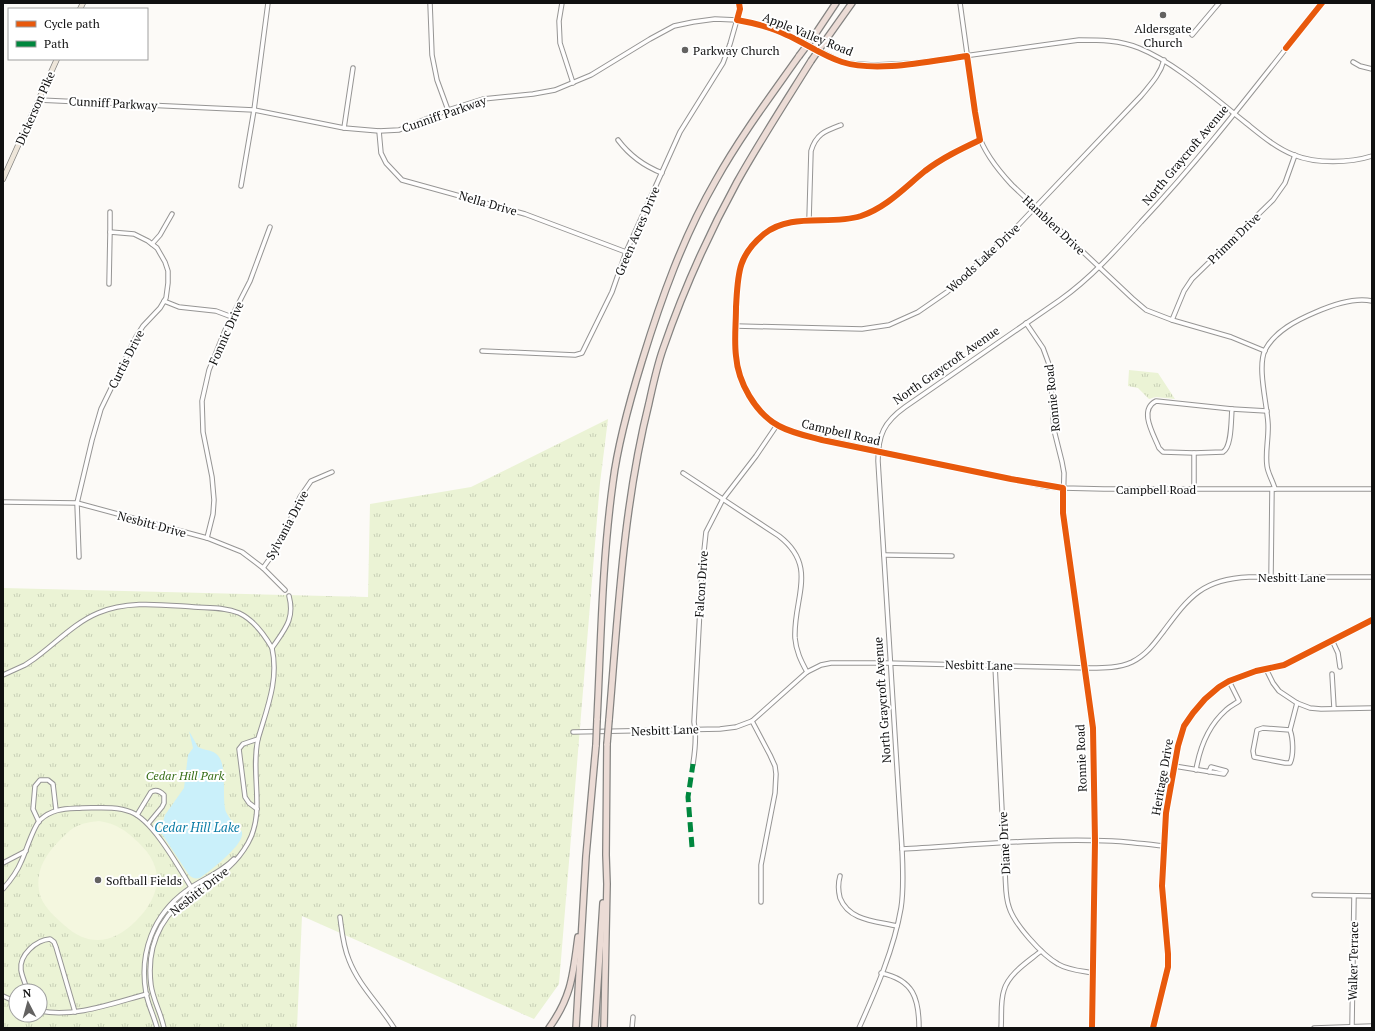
<svg xmlns="http://www.w3.org/2000/svg" width="1375" height="1031" viewBox="0 0 1375 1031" font-family="'PT Serif',serif">
<style>
.park{fill:url(#park-tufts);fill-rule:evenodd}
.pitch{fill:#f4f7df}
.water{fill:#caf0fa}
.lines{fill:none;stroke-linecap:round;stroke-linejoin:round}
.minor-casing{stroke:#969594;stroke-width:5.5}
.major-casing{stroke:#848381;stroke-width:6}
.highway-casing{stroke:#848381;stroke-width:8}
.minor{stroke:#fffefe;stroke-width:3.5}
.major{stroke:#eee6da;stroke-width:4.5}
.highway{stroke:#ecdcd6;stroke-width:5.5}
.highway-bridge-casing{stroke:#848381;stroke-width:8;stroke-linecap:butt}
.highway-bridge{stroke:#ecdcd6;stroke-width:5.5}
.quiet{stroke:#00873e;stroke-width:5;stroke-dasharray:10 5;stroke-linecap:butt}
.cycleway-casing{stroke:#fff;stroke-width:8}
.cycleway{stroke:#e8590c;stroke-width:6}
.poi-dot{fill:#636261;stroke:#fff;stroke-width:1.5}
.labels{text-anchor:middle;dominant-baseline:central;stroke-width:4;stroke-linejoin:round;paint-order:stroke}
.poi-label{font-size:12px;fill:#101010;stroke:#fff;text-anchor:start}
.street-label{font-size:12px;fill:#101010;stroke:#fff}
.park-label{font-size:12px;font-style:italic;fill:#396f19;stroke:#fff}
.water-label{font-size:13px;font-style:italic;fill:#0d7da7;stroke:#fff}
</style>
<defs>
<pattern id="park-tufts" width="24" height="20" patternUnits="userSpaceOnUse"><rect width="24" height="20" fill="#ebf3d5"/><path d="M3 7l-1-3M5 7V3M7 7l1-3M15 17l-1-3M17 17v-4M19 17l1-3" fill="none" stroke="#c8cfb6"/></pattern>
</defs>
<rect width="100%" height="100%" fill="#fcfaf7"/>
<g class="park">
<path d="M 1129,370 L 1158,373 L 1175,399 L 1156,397 L 1149,399 L 1138,388 L 1128,386 Z"/>
<path d="M 608,419 L 600,483 L 559,984 L 534,1019 L 302,916 L 297,1028 L 3,1028 L 3,588 L 368,597 L 370,504 L 471,487 ZM 16,991 L 40,991 L 40,1015 L 16,1015 Z"/>
</g>
<path class="pitch" d="M 99,821 C 117,824 125,830 138,842 C 166,868 161,896 136,921 C 114,943 89,948 64,925 C 55,917 46,909 41,898 C 34,876 42,859 57,843 C 63,837 68,831 75,827 C 83,823 90,822 99,821 Z"/>
<path class="water" d="M 189,731 L 198,747 C 203,750 211,750 215,753 C 229,761 221,797 226,812 C 229,818 234,824 239,829 C 240,830 242,830 242,833 C 244,845 210,871 200,878 C 195,879 192,878 189,875 L 160,831 L 165,815 L 184,788 L 188,755 L 193,748 Z"/>
<g class="lines">
<defs>
<g id="minor">
<path d="M 430,3 L 432,55 L 437,80 L 448,110"/>
<path d="M 562,3 L 559,21 L 560,43 L 573,83"/>
<path d="M 960,3 L 978,133 C 984,153 998,170 1012,185 L 1132,298 L 1146,310 L 1172,320 L 1231,337 L 1265,351"/>
<path d="M 1192,35 L 1219,3"/>
<path d="M 1353,62 L 1360,66 L 1372,69"/>
<path d="M 39,100 L 254,110 L 344,128 L 379,131 L 399,130 L 448,110 L 483,99 L 533,94 L 555,90 L 591,75 L 650,39 L 674,26 L 693,22 L 715,19 L 737,20 L 756,24 L 785,34 L 834,58 L 846,63 L 874,65 L 914,63 L 1079,40 C 1099,40 1120,40 1139,48 C 1176,63 1214,98 1246,123 C 1261,135 1276,148 1294,155 C 1316,164 1350,163 1372,156"/>
<path d="M 344,128 L 353,68"/>
<path d="M 379,131 L 381,153 L 386,163 L 402,180 L 525,214 L 626,252"/>
<path d="M 618,140 C 630,156 644,166 662,173"/>
<path d="M 980,140 C 961,149 942,158 925,171 C 905,188 887,207 861,216 C 829,226 793,212 764,234 C 736,257 738,277 736,310 C 736,325 734,341 736,356 C 738,382 754,412 778,426 C 786,430 795,433 804,435 L 1048,487 L 1063,488 L 1104,489 L 1372,489"/>
<path d="M 241,186 L 254,110 L 268,3"/>
<path d="M 110,212 L 110,232"/>
<path d="M 809,220 L 811,151 C 816,134 825,131 841,125"/>
<path d="M 152,244 L 160,235 L 172,214"/>
<path d="M 164,301 L 179,307 L 216,311 L 232,317"/>
<path d="M 1172,320 L 1184,291 L 1192,279 L 1273,200 L 1285,183 L 1295,155"/>
<path d="M 1026,323 L 1043,348 L 1050,367 L 1054,430 L 1062,462 L 1064,473 L 1063,513 L 1093,728 L 1095,841 L 1092,1028"/>
<path d="M 736,326 L 862,329 L 889,325 L 918,312 L 947,292 L 1009,235 L 1141,96 C 1150,85 1160,75 1164,60"/>
<path d="M 482,351 L 575,355 L 582,353 L 612,292 L 626,252 L 680,132 L 723,63 L 730,44 L 740,9 L 739,3"/>
<path d="M 1156,401 L 1232,409 C 1231,419 1232,447 1223,452 L 1194,453 L 1163,452 L 1159,448 C 1154,435 1138,410 1156,401 Z"/>
<path d="M 1232,409 L 1267,411"/>
<path d="M 1194,453 L 1194,489"/>
<path d="M 683,473 L 779,536 C 819,567 793,598 795,638 C 796,651 801,661 807,672"/>
<path d="M 1275,489 C 1273,481 1268,474 1267,466 C 1265,452 1269,437 1268,423 C 1267,404 1257,367 1265,350 C 1275,331 1297,320 1316,312 C 1332,305 1354,297 1372,301"/>
<path d="M 3,502 L 77,503 L 207,538 L 242,552 L 263,568 L 285,590"/>
<path d="M 207,538 L 213,514 L 214,500 L 212,477 L 203,432 L 202,401 L 209,370 L 226,328 L 250,281 L 270,227"/>
<path d="M 884,555 L 952,556"/>
<path d="M 79,557 L 77,503 L 92,440 L 101,409 L 136,337 L 143,326 L 160,308 L 166,298 L 168,283 L 168,271 L 165,262 L 157,248 L 148,241 L 134,234 L 110,232 L 109,284"/>
<path d="M 263,568 L 273,554 L 285,532 L 300,497 L 311,481 L 332,472"/>
<path d="M 1271,577 L 1272,489"/>
<path d="M 1332,640 L 1338,653 L 1340,667"/>
<path d="M 995,665 L 1005,873 C 1006,884 1005,896 1009,907 C 1014,924 1042,955 1058,964 C 1068,970 1082,971 1093,973"/>
<path d="M 1266,669 L 1273,683 L 1279,691 L 1297,703 L 1310,708 L 1321,709 L 1372,708"/>
<path d="M 1332,674 L 1334,708"/>
<path d="M 3,675 L 25,665 L 34,659 C 55,644 74,623 98,613 C 128,600 163,605 194,607 C 209,608 225,607 239,613 C 254,620 264,634 272,648"/>
<path d="M 752,721 L 770,755 L 775,766 L 776,774 L 775,793 L 761,865 L 761,902"/>
<path d="M 1290,730 L 1263,728 L 1257,730 L 1253,751 L 1254,757 L 1285,763 L 1290,763 C 1294,755 1293,738 1290,730 L 1297,703"/>
<path d="M 573,732 L 720,729 L 736,727 L 752,721 L 807,672 L 821,665 L 831,663 L 885,663 L 1090,668 C 1104,668 1119,668 1132,662 C 1146,655 1154,644 1163,632 C 1189,597 1202,579 1249,577 L 1372,577"/>
<path d="M 693,764 C 695,751 697,736 694,722 L 702,570 L 706,532 L 723,499 L 756,456 L 777,425"/>
<path d="M 1174,766 L 1224,774 L 1226,771 L 1211,767 L 1209,772"/>
<path d="M 1196,770 C 1200,746 1208,726 1226,710 C 1230,706 1235,704 1239,701 L 1229,681"/>
<path d="M 257,809 L 249,803 L 245,797 L 239,749 L 243,744 L 258,739 C 267,708 279,680 272,648 C 285,629 295,619 289,596"/>
<path d="M 137,815 L 151,792 C 156,789 160,791 164,795 L 164,803 L 162,807 L 148,824"/>
<path d="M 39,822 L 33,809 L 35,786 L 40,780 L 48,780 L 53,784 L 56,810"/>
<path d="M 902,849 C 972,845 1042,838 1112,841 C 1129,842 1146,844 1164,846"/>
<path d="M 3,863 L 26,851"/>
<path d="M 840,876 C 838,883 838,890 840,898 C 849,921 876,921 897,926"/>
<path d="M 3,889 C 10,881 17,872 21,862 C 26,852 33,827 40,820 C 53,808 66,809 82,808 C 98,808 116,806 131,812 C 154,821 180,870 194,892"/>
<path d="M 1314,895 L 1372,896"/>
<path d="M 340,917 C 342,932 343,946 349,960 C 359,986 380,1005 394,1028"/>
<path d="M 881,973 C 914,980 919,999 919,1028"/>
<path d="M 27,991 C 26,984 22,977 21,970 C 19,955 36,940 50,939 L 54,942 L 56,947 L 75,1012"/>
<path d="M 3,996 L 16,1002"/>
<path d="M 40,1011 C 75,1018 113,1003 147,994"/>
<path d="M 1352,1026 L 1354,896"/>
<path d="M 157,1028 C 154,1016 148,1005 146,993 C 139,953 153,915 186,891 C 201,879 220,874 234,859"/>
<path d="M 164,1028 C 161,1013 153,1000 151,985 C 146,945 161,914 195,891 C 217,876 234,868 248,843 C 266,811 250,774 258,739"/>
<path d="M 632,1028 L 633,1017"/>
<path d="M 859,1028 C 876,990 894,949 901,908 C 904,889 903,869 902,849 L 878,461 C 878,435 884,422 905,407 L 1060,300 C 1091,278 1116,250 1141,222 C 1206,153 1263,77 1322,3"/>
<path d="M 1001,1028 C 1002,1016 1000,1002 1004,990 C 1009,973 1029,961 1041,951"/>
<path d="M 1153,1028 L 1168,967 L 1168,954 L 1162,886 L 1166,813 L 1178,746 L 1184,726 L 1193,713 L 1205,699 L 1219,687 L 1229,681 L 1256,671 L 1284,665 L 1372,620"/>
<path d="M 1314,1028 L 1372,1026"/>
</g>
<g id="major">
<path d="M 80,9 L 83,3"/>
<path d="M 3,179 L 57,59"/>
</g>
<g id="highway">
<path d="M 814,36 L 836,3"/>
<path d="M 825,41 L 852,3"/>
<path d="M 597,720 C 601,641 602,561 613,482 C 618,442 630,400 642,361 C 661,299 683,237 716,180 C 740,137 770,97 799,56"/>
<path d="M 609,720 C 618,614 623,507 649,403 C 653,385 657,366 663,349 C 683,291 708,235 737,182 C 760,141 786,101 811,61"/>
<path d="M 549,1028 C 572,996 573,974 578,937"/>
<path d="M 576,1028 L 586,856 L 596,745"/>
<path d="M 595,1028 L 603,903"/>
<path d="M 604,1028 L 607,884 L 606,855 L 607,744"/>
</g>
</defs>
<use href="#minor" class="minor-casing"/>
<use href="#major" class="major-casing"/>
<use href="#highway" class="highway-casing"/>
<use href="#minor" class="minor"/>
<use href="#major" class="major"/>
<use href="#highway" class="highway"/>
<defs>
<g id="highway-bridge">
<path d="M 799,56 L 814,36"/>
<path d="M 811,61 L 825,41"/>
<path d="M 607,744 L 609,720"/>
<path d="M 596,745 L 597,720"/>
</g>
</defs>
<use href="#highway-bridge" class="highway-bridge-casing"/>
<use href="#highway-bridge" class="highway-bridge"/>
<path class="quiet" d="M 692,847 L 688,797 L 693,764"/>
<defs>
<g id="cycleway">
<path d="M 739,3 L 740,9 L 737,20 C 754,23 771,27 787,35 C 805,43 823,56 842,62 C 877,73 930,61 967,56 L 975,112 L 980,140 C 961,149 942,158 925,171 C 904,188 887,207 861,216 C 829,226 792,212 764,234 C 737,256 738,275 736,307 C 736,324 734,340 736,356 C 738,382 755,413 779,426 C 792,433 807,436 822,440 L 1011,479 L 1063,488 L 1063,513 L 1093,728 L 1095,841 L 1092,1028"/>
<path d="M 1286,48 L 1322,3"/>
<path d="M 1153,1028 L 1168,967 L 1168,954 L 1162,886 L 1166,813 L 1178,746 L 1184,726 L 1193,713 L 1205,699 L 1219,687 L 1229,681 L 1256,671 L 1284,665 L 1372,620"/>
</g>
</defs>
<use href="#cycleway" class="cycleway-casing"/>
<use href="#cycleway" class="cycleway"/>
</g>
<g class="poi-dot">
<circle cx="1163" cy="15" r="4"/>
<circle cx="685" cy="50" r="4"/>
<circle cx="98" cy="880" r="4"/>
</g>
<g class="labels">
<g class="poi-label">
<text x="1163" y="28" text-anchor="middle">Aldersgate<tspan x="1163" dy="14">Church</tspan></text>
<text x="693" y="50">Parkway Church</text>
<text x="106" y="880">Softball Fields</text>
</g>
<g class="street-label">
<text transform="translate(808 34) rotate(22)">Apple Valley Road</text>
<text transform="translate(113 103) rotate(3)">Cunniff Parkway</text>
<text transform="translate(35 108) rotate(-66)">Dickerson Pike</text>
<text transform="translate(444 114) rotate(-19)">Cunniff Parkway</text>
<text transform="translate(1185 155) rotate(-50)">North Graycroft Avenue</text>
<text transform="translate(488 203) rotate(16)">Nella Drive</text>
<text transform="translate(1054 225) rotate(43)">Hamblen Drive</text>
<text transform="translate(637 231) rotate(-67)">Green Acres Drive</text>
<text transform="translate(1234 238) rotate(-44)">Primm Drive</text>
<text transform="translate(983 258) rotate(-43)">Woods Lake Drive</text>
<text transform="translate(226 333) rotate(-66)">Fonnic Drive</text>
<text transform="translate(126 359) rotate(-63)">Curtis Drive</text>
<text transform="translate(946 365) rotate(-35)">North Graycroft Avenue</text>
<text transform="translate(1052 398) rotate(-96)">Ronnie Road</text>
<text transform="translate(841 432) rotate(13)">Campbell Road</text>
<text x="1156" y="489">Campbell Road</text>
<text transform="translate(152 524) rotate(15)">Nesbitt Drive</text>
<text transform="translate(287 525) rotate(-62)">Sylvania Drive</text>
<text x="1292" y="577">Nesbitt Lane</text>
<text transform="translate(701 584) rotate(-86)">Falcon Drive</text>
<text transform="translate(979 665) rotate(1)">Nesbitt Lane</text>
<text transform="translate(882 700) rotate(-94)">North Graycroft Avenue</text>
<text transform="translate(665 730) rotate(-2)">Nesbitt Lane</text>
<text transform="translate(1081 758) rotate(-92)">Ronnie Road</text>
<text transform="translate(1162 777) rotate(-80)">Heritage Drive</text>
<text transform="translate(1004 843) rotate(-93)">Diane Drive</text>
<text transform="translate(199 891) rotate(-38)">Nesbitt Drive</text>
<text transform="translate(1353 961) rotate(-89)">Walker Terrace</text>
</g>
<g class="park-label">
<text x="185" y="775">Cedar Hill Park</text>
</g>
<g class="water-label">
<text x="197" y="827">Cedar Hill Lake</text>
</g>
</g>
<rect width="1375" height="1031" fill="none" stroke="#101010" stroke-width="8"/>
<rect x="8" y="8" width="140" height="52" fill="#ffffff" stroke="#9f9f9f"/>
<rect x="16" y="21" width="20" height="6" fill="#e8590c" stroke="#9f9f9f"/>
<text x="44" y="28" font-size="12" fill="#101010">Cycle path</text>
<rect x="16" y="41" width="20" height="6" fill="#00873e" stroke="#9f9f9f"/>
<text x="44" y="48" font-size="12" fill="#101010">Path</text>
<g transform="translate(28 1003) rotate(354)"><circle r="19" fill="#ffffff" stroke="#9f9f9f"/>
<path d="M0-3L7 15L0 10L-7 15Z" fill="#636261"/>
<text y="-6" font-size="11" font-weight="bold" text-anchor="middle" fill="#101010">N</text>
</g>
</svg>
